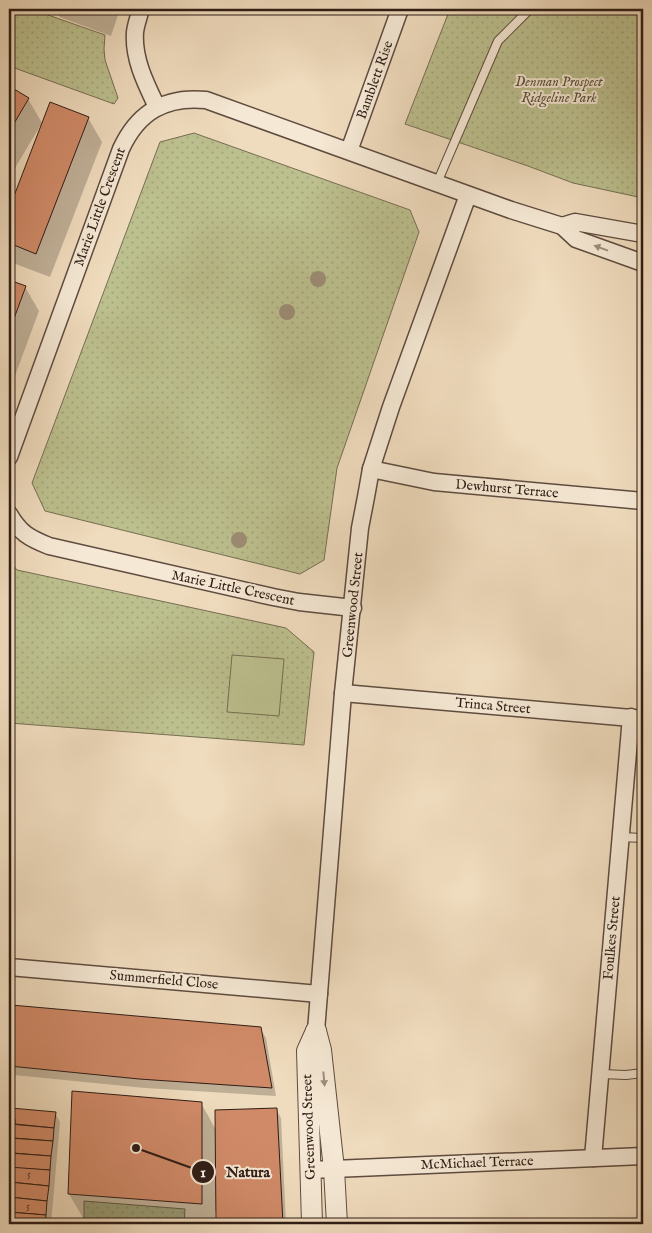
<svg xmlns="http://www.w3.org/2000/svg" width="652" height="1233" viewBox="0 0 652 1233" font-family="'IM FELL English',serif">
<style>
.grass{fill:url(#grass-dots);stroke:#766e52}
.garden{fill:#bcbf8e;stroke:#766e52}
.shadow{fill:#0003}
.building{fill:#d08a68;stroke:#2f1d16}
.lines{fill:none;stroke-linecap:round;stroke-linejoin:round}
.service-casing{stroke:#5f4c40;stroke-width:10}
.minor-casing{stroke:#5f4c40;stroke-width:19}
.tertiary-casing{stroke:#5f4c40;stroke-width:22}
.service{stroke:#f5e8d4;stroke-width:8}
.minor{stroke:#f5e8d4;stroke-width:16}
.tertiary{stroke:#f5e8d4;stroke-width:20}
.tree{fill:#9c8d75}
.oneway{fill:#9c8d7e}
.labels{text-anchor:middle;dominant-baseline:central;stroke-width:4;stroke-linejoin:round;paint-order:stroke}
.number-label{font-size:11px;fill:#57382a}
.street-label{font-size:14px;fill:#2f1d16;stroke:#f5e8d4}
.park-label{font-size:14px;font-style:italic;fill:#594e3a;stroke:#f5e8d4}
.leader{fill:none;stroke:#2f1d16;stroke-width:2}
.callout-dot{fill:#2f1d16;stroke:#f5e8d4;stroke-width:2}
.mark-label{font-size:15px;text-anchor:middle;font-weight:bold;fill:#fff}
.callout-label{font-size:15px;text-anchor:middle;font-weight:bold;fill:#2f1d16;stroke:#f5e8d4;stroke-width:4;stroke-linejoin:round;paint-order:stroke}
</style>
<defs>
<pattern id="grass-dots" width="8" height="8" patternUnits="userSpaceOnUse" patternTransform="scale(1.25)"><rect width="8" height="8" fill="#bcbf8e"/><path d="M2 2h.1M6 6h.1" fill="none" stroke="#a2a47a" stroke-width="1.8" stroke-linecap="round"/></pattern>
</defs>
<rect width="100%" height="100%" fill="#efdbbd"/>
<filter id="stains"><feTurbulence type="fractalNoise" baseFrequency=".004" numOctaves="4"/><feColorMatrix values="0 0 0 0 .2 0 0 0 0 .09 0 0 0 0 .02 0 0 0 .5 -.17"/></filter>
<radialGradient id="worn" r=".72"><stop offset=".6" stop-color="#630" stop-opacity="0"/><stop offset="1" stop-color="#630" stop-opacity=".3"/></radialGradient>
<g class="grass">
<path d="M 9,9 L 31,9 L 105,35 L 104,49 L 105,60 L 118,98 L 114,104 L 9,66 Z"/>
<path d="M 450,9 L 643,9 L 643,198 L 573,183 L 528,166 L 405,124 Z"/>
<path d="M 194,133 L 410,210 L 419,232 L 337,468 L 324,560 L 300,574 L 45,511 L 32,483 L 160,142 Z"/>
<path d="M 9,560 L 17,570 L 286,628 L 314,652 L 304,745 L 9,723 Z"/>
<path d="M 84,1201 L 185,1209 L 184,1224 L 84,1224 Z"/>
</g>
<path class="garden" d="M 232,655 L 284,659 L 279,716 L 227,712 Z"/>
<g class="shadow">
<path d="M 54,9 L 120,9 L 111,36 L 60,17 Z"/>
<path d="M 9,87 L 28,99 L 42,123 L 9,178 Z"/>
<path d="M 51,104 L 88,118 L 102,142 L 50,277 L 13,263 L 9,256 L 9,213 Z"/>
<path d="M 9,281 L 25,287 L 39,311 L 9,392 Z"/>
<path d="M 260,1028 L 266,1038 L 276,1096 L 145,1088 L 14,1075 L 9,1066 Z"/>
<path d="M 73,1092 L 201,1103 L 216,1130 L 276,1109 L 281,1118 L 286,1224 L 218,1224 L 218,1210 L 215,1210 L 215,1224 L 167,1224 L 83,1218 L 69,1194 Z"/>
<path d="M 55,1113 L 60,1122 L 51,1224 L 9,1224 L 9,1169 L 10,1169 L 9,1166 L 9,1154 L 12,1155 L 9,1149 L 9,1139 L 14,1140 L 10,1133 L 15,1126 L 11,1119 Z"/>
</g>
<g class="building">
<path d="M 9,86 L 29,98 L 9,132 Z"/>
<path d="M 50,102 L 89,117 L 36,254 L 9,243 L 9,209 Z"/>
<path d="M 9,280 L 26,286 L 9,332 Z"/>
<path d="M 11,1005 L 261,1027 L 272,1088 L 139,1079 L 9,1066 Z"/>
<path d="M 72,1091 L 202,1102 L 202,1204 L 68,1194 Z"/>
<path d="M 11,1108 L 56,1112 L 54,1128 L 15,1124 L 15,1119 L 10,1119 Z"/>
<path d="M 277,1108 L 283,1224 L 216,1224 L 215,1110 Z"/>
<path d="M 10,1124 L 54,1128 L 53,1141 L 13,1138 L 13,1134 L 9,1133 Z"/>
<path d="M 9,1138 L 53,1141 L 51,1156 L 13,1153 L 13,1149 L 9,1149 Z"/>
<path d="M 9,1153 L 51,1156 L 50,1170 L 11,1168 L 11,1164 L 9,1163 Z"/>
<path d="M 9,1167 L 50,1170 L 49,1186 L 10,1182 L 11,1178 L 9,1178 Z"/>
<path d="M 9,1182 L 49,1186 L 47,1201 L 9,1197 Z"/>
<path d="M 9,1197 L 47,1201 L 46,1215 L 9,1212 Z"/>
<path d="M 9,1212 L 46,1215 L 45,1224 L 9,1224 Z"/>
</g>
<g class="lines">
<defs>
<g id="service">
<path d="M 437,183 L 498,41 L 530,9"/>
<path d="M 621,837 L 643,838"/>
<path d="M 601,1074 L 626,1075 L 643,1073"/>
</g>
<g id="minor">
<path d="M 141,9 C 139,16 136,24 135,32 C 133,59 146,84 157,107"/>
<path d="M 349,151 L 400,9"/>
<path d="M 562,226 L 575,222 L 643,234"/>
<path d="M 9,457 L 121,149 C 138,112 165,96 206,100 L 511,210 L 562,226 L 576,239 L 643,263"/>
<path d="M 371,469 L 434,482 L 643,501"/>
<path d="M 9,514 C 20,533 29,538 49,546 L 273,597 L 299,602 L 353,608"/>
<path d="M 343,693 L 643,719"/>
<path d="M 9,967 L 319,994"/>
<path d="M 316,1031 L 343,693 L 360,528 L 366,497 L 371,469 L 391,407 L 468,195"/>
<path d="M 593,1158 L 631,717"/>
<path d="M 310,1170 L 643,1156"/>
</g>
<g id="tertiary">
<path d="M 316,1031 L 321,1050 L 334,1169 L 337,1224"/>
<path d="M 312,1224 L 307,1051 L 316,1031"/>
</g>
</defs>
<use href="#service" class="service-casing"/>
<use href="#minor" class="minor-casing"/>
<use href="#tertiary" class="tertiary-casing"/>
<use href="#service" class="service"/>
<use href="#minor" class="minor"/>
<use href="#tertiary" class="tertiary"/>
</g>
<g class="tree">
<circle cx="318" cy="279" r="8"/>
<circle cx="287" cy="312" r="8"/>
<circle cx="239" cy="540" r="8"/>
</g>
<defs><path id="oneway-solid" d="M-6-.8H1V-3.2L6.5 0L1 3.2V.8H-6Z" transform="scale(1.25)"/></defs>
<g class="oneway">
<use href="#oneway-solid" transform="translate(601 248) rotate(-160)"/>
<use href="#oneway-solid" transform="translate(324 1079) rotate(85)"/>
</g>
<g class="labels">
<g class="number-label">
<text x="29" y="1174">5</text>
<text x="28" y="1206">5</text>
</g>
<g class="street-label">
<text transform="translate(375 80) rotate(-70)">Bamblett Rise</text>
<text transform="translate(100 207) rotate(-70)">Marie Little Crescent</text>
<text transform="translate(507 489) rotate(5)">Dewhurst Terrace</text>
<text transform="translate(233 588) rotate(12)">Marie Little Crescent</text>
<text transform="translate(353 605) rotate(-84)">Greenwood Street</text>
<text transform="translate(493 706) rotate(5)">Trinca Street</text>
<text transform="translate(612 938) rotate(-85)">Foulkes Street</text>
<text transform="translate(164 980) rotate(5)">Summerfield Close</text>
<text transform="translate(309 1127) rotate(-92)">Greenwood Street</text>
<text transform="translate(477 1163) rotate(-2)">McMichael Terrace</text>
</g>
<g class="park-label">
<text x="559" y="82">Denman Prospect<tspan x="559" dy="16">Ridgeline Park</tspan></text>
</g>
</g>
<path class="leader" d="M136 1148L203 1172"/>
<g class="callout-dot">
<circle cx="136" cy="1148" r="5"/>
<circle cx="203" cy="1172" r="12"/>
</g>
<g class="mark-label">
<text x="203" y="1177">1</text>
</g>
<g class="callout-label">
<text x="248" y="1177">Natura</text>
</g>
<rect width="652" height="1233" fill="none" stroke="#efdbbd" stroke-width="30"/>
<rect x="10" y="10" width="632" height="1213" fill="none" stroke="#2f1d16" stroke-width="2.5"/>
<rect x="15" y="15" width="622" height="1203" fill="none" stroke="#2f1d16"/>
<rect width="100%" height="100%" filter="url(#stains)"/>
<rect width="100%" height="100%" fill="url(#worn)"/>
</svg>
